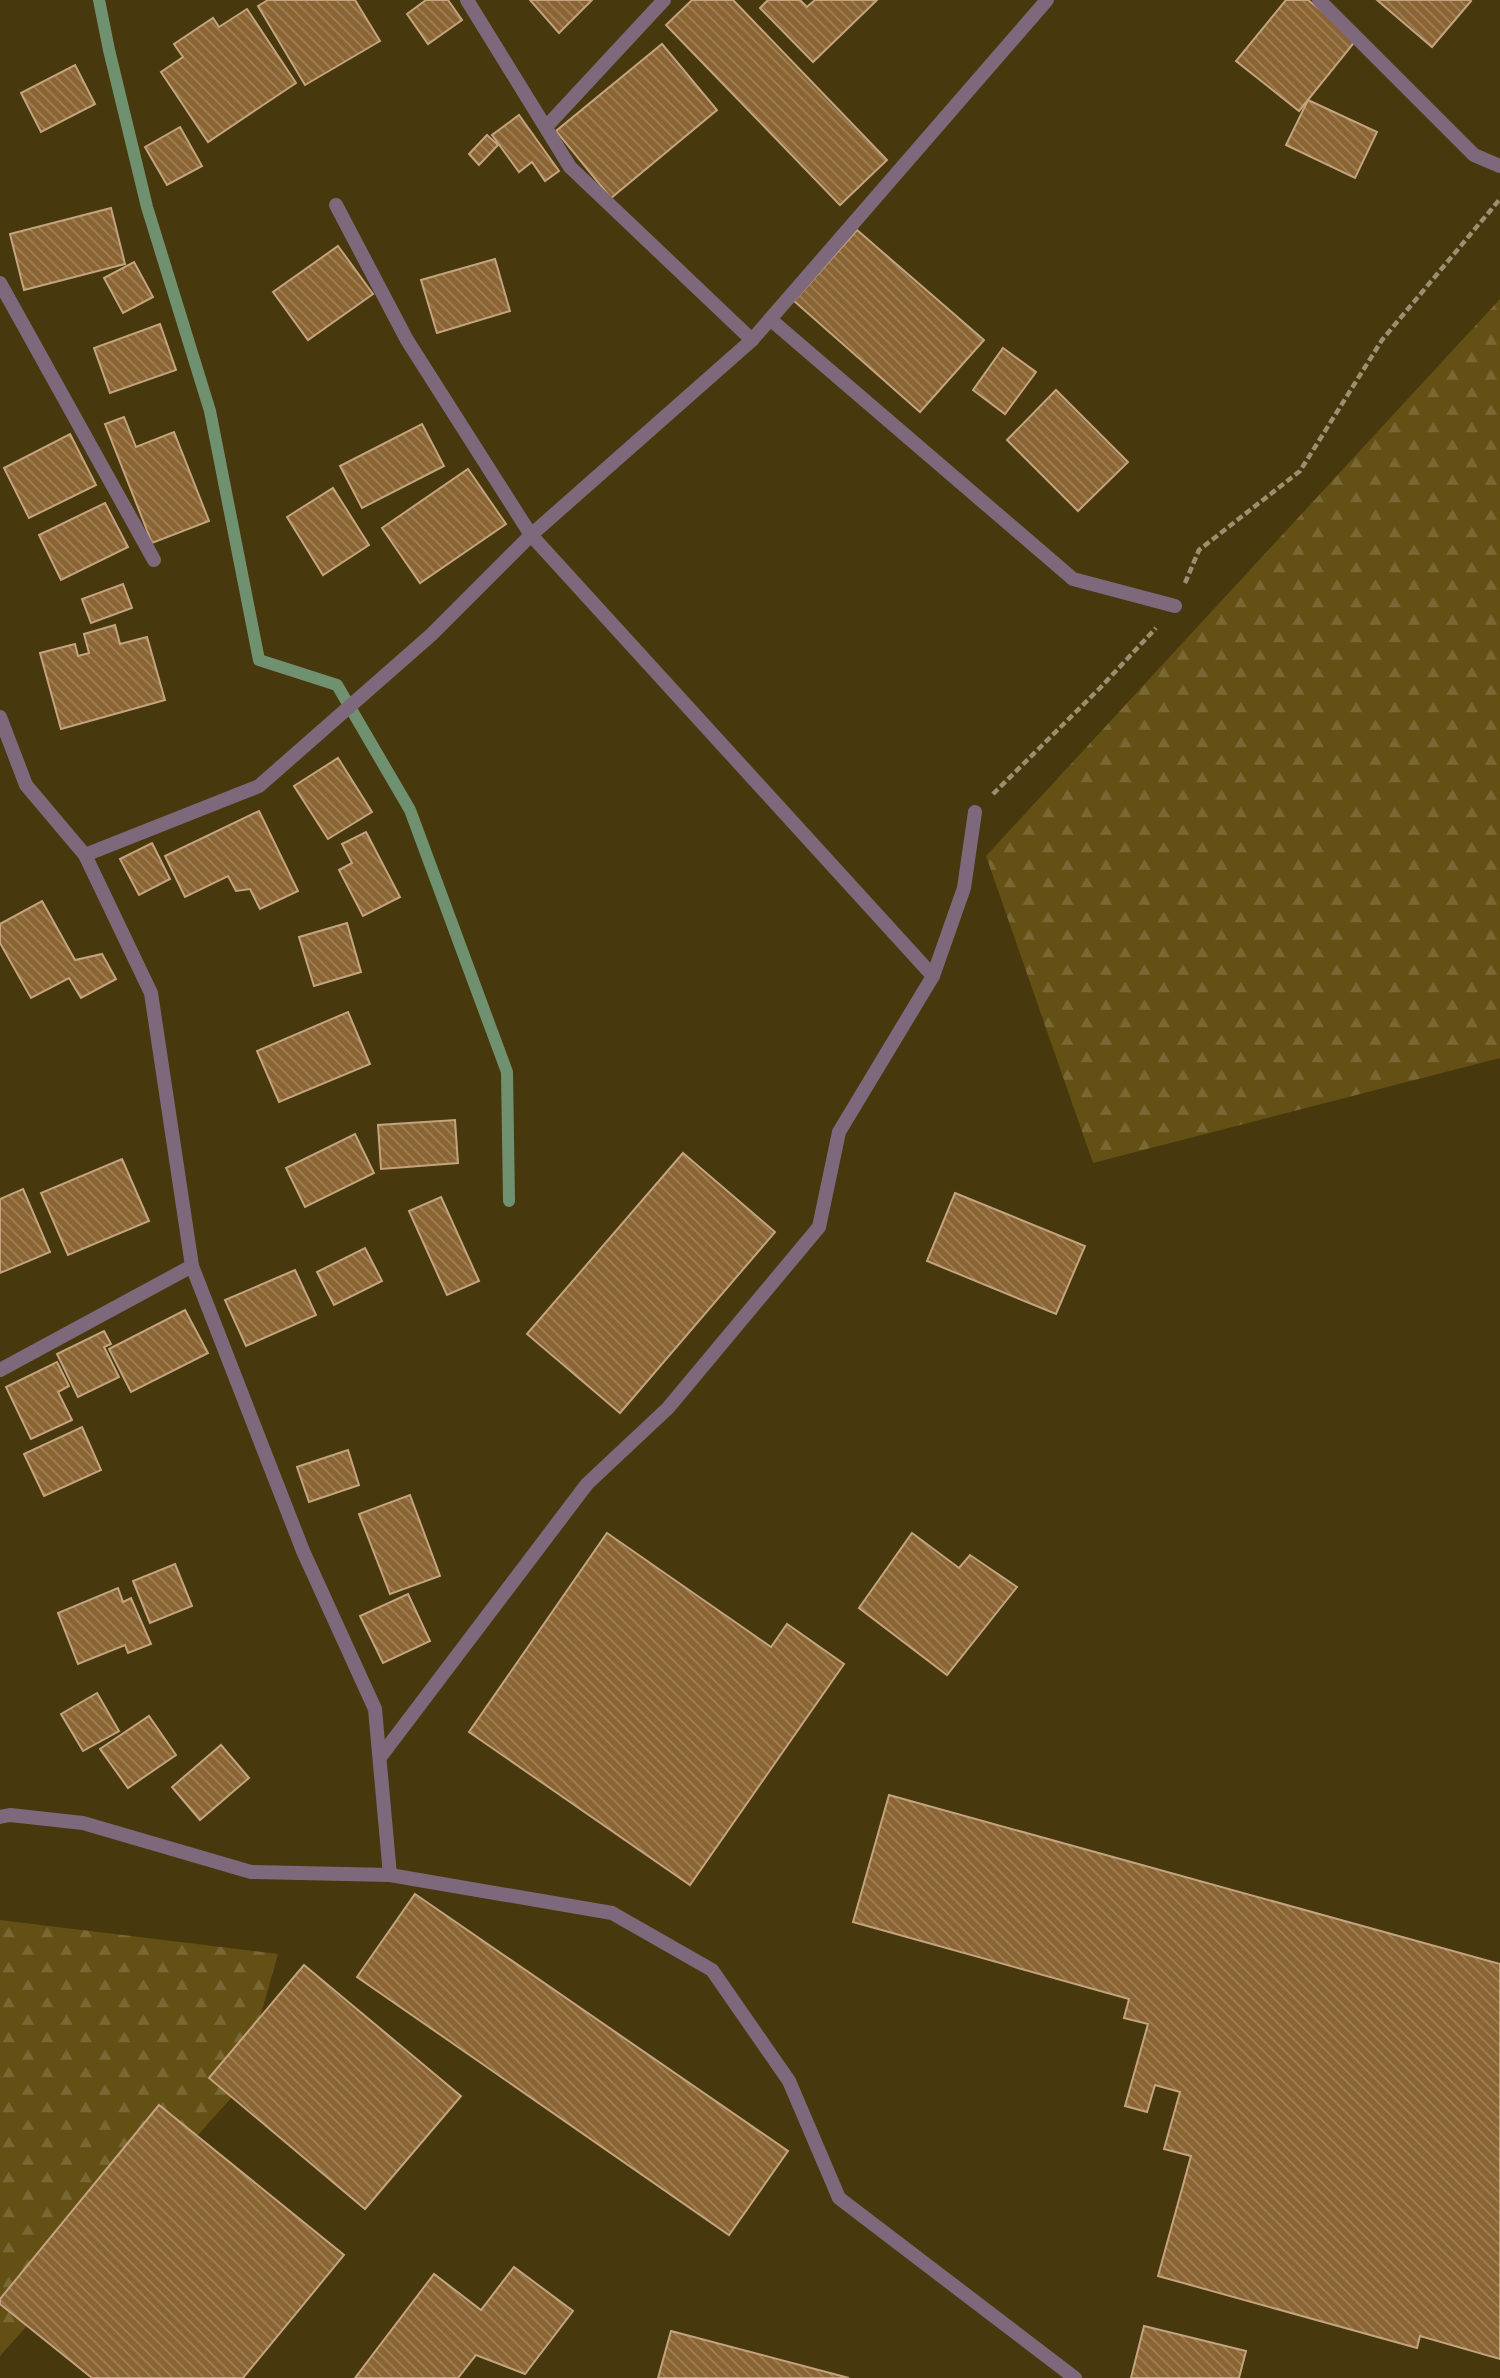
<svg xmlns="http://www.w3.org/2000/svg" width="1500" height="2378" viewBox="0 0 1500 2378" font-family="'DM Sans',sans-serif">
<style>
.forest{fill:url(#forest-firs)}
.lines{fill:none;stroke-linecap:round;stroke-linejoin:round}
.stream{stroke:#70916f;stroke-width:12}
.building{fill:url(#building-back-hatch);stroke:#c4a47f;stroke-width:2}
.path{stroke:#9b8f70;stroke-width:4.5;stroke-dasharray:7 3.5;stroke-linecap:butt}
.service{stroke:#7d697b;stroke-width:14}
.minor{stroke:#7d697b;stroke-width:14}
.tertiary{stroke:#7d697b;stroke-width:14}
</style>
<defs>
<pattern id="forest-firs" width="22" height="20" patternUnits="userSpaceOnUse" patternTransform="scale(1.75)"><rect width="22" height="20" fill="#645014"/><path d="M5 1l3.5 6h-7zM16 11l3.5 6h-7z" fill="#7a6834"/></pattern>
<pattern id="building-back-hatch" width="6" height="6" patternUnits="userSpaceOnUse" patternTransform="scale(1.75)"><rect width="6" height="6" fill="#8b6433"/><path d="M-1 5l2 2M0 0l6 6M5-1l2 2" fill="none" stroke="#a08158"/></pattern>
</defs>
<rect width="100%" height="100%" fill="#47380d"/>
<g class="forest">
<path d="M 1500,299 L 1500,1058 L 1093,1163 L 986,856 Z"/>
<path d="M 0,1920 L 278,1954 L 240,2088 L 0,2356 Z"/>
</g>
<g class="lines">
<path class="stream" d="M 99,0 L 109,50 L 147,207 L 210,411 L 259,660 L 337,685 L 410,810 L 507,1072 L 509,1201"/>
</g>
<g class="building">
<path d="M 268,0 L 355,0 L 380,41 L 305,85 L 258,6 Z"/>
<path d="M 426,0 L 448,0 L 462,20 L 428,44 L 407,14 Z"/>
<path d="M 530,0 L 592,0 L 559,33 Z"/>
<path d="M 692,0 L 733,0 L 887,160 L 840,205 L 666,25 Z"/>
<path d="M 768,0 L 800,0 L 807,7 L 815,0 L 877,0 L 813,62 L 760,8 Z"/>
<path d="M 1286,0 L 1308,0 L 1357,39 L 1299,111 L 1236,61 Z"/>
<path d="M 1377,0 L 1470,0 L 1471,1 L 1432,47 Z"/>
<path d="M 247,9 L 296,83 L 208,142 L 161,72 L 183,57 L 174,44 L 213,18 L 219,27 Z"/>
<path d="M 662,44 L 717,110 L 611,198 L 556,131 Z"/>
<path d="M 75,65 L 95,104 L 41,132 L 21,93 Z"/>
<path d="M 1308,100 L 1377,132 L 1355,178 L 1286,145 Z"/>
<path d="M 519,115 L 559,171 L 545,181 L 532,162 L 519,172 L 492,135 Z"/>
<path d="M 180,127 L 202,166 L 167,185 L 145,147 Z"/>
<path d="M 487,135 L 498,145 L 479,165 L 469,154 Z"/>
<path d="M 111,208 L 125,264 L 24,290 L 10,234 Z"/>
<path d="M 857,230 L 984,340 L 920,412 L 794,301 Z"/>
<path d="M 338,246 L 373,294 L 308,340 L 273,292 Z"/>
<path d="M 495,259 L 510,311 L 437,333 L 421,280 Z"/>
<path d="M 134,262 L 153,297 L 123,313 L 104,278 Z"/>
<path d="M 160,324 L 176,370 L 110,393 L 94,348 Z"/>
<path d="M 1003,348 L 1036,372 L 1005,414 L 973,390 Z"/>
<path d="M 1056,390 L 1128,462 L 1078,511 L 1007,440 Z"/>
<path d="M 124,417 L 136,447 L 174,432 L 209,521 L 152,543 L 105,424 Z"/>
<path d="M 422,424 L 444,466 L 362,508 L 340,466 Z"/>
<path d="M 70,434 L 96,485 L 29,518 L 4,468 Z"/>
<path d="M 468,469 L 506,524 L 420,583 L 382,528 Z"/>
<path d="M 333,488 L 369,545 L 323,575 L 287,517 Z"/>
<path d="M 105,503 L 128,547 L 61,580 L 39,535 Z"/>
<path d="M 123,584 L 132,608 L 91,623 L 82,599 Z"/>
<path d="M 115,625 L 120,644 L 147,637 L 165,700 L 61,729 L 40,653 L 75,644 L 78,656 L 89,653 L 84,634 Z"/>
<path d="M 338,758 L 372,812 L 328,839 L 294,786 Z"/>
<path d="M 259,811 L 298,891 L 260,909 L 250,889 L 236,891 L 228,876 L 185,897 L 165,856 Z"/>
<path d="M 366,832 L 400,897 L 363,916 L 339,870 L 352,863 L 342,844 Z"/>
<path d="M 152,843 L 170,879 L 139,895 L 120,859 Z"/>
<path d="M 42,901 L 75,960 L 102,954 L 116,979 L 81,998 L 69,978 L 31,998 L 0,943 L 0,924 Z"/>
<path d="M 347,923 L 361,972 L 314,986 L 299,937 Z"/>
<path d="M 348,1012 L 370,1064 L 279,1102 L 257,1051 Z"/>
<path d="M 455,1120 L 458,1163 L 381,1169 L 378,1125 Z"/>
<path d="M 355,1134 L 374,1173 L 305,1207 L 286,1168 Z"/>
<path d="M 683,1153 L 775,1232 L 620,1413 L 527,1334 Z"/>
<path d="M 122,1159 L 149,1221 L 68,1255 L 41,1193 Z"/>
<path d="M 23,1189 L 50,1252 L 0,1273 L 0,1199 Z"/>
<path d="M 955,1193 L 1085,1246 L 1056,1314 L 927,1261 Z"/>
<path d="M 441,1197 L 479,1281 L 447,1295 L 409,1211 Z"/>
<path d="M 365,1248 L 382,1281 L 334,1305 L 317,1272 Z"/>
<path d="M 295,1270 L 316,1315 L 246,1346 L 225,1300 Z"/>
<path d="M 185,1310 L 208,1353 L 131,1392 L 109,1349 Z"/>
<path d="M 104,1331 L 111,1344 L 104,1347 L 119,1377 L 78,1397 L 57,1354 Z"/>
<path d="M 57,1362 L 69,1386 L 58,1392 L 72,1420 L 31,1439 L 6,1387 Z"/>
<path d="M 82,1427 L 101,1470 L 44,1496 L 24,1454 Z"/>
<path d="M 348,1450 L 359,1485 L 309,1502 L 297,1467 Z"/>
<path d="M 410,1495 L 440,1576 L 390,1594 L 359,1514 Z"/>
<path d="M 607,1533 L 771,1647 L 787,1624 L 844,1664 L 690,1885 L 469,1732 Z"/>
<path d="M 912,1533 L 959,1568 L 970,1555 L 1017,1587 L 947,1675 L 859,1608 Z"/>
<path d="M 175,1564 L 192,1606 L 150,1623 L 133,1581 Z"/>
<path d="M 118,1588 L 123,1602 L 131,1598 L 151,1644 L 128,1653 L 125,1645 L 78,1664 L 58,1613 Z"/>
<path d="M 408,1594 L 430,1641 L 383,1663 L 360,1616 Z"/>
<path d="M 97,1693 L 119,1731 L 83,1751 L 61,1714 Z"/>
<path d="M 149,1716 L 176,1755 L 128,1788 L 100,1749 Z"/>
<path d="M 221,1745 L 249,1778 L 200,1820 L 172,1787 Z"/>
<path d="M 889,1795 L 1500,1964 L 1500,2359 L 1420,2336 L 1417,2348 L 1158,2276 L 1191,2156 L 1164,2149 L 1180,2092 L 1155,2085 L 1147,2112 L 1125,2106 L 1148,2024 L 1124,2018 L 1129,1999 L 853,1922 Z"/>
<path d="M 415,1894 L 788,2151 L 729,2235 L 357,1977 Z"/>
<path d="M 304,1965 L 461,2096 L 365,2209 L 209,2078 Z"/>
<path d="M 159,2105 L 344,2255 L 243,2378 L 92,2378 L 0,2304 L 0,2299 Z"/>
<path d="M 514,2267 L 573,2311 L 525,2374 L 476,2355 L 458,2378 L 355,2378 L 434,2274 L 481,2310 Z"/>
<path d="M 1144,2326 L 1246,2351 L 1239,2378 L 1131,2378 Z"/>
<path d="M 671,2331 L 849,2378 L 658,2378 Z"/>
</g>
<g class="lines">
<g class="path">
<path d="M 1185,583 L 1199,550 L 1300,471 L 1382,340 L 1500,199"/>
<path d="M 993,794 L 1100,688 L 1156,628"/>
</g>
<path class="service" d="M 390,1875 L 612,1913 L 712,1970 L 789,2081 L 839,2198 L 1075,2378"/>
<g class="minor">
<path d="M 467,0 L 570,167 L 752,340"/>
<path d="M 1319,0 L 1474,155 L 1500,166"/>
<path d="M 546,127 L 664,0"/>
<path d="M 336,205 L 407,340 L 531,535 L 933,976"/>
<path d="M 0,283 L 154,560"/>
<path d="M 770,319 L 1073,579 L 1175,606"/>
<path d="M 0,717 L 26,785 L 85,855 L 151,993 L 192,1266 L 303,1551 L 375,1709 L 390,1875"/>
<path d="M 85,855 L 259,786 L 431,635 L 531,535 L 752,340 L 1047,0"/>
<path d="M 0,1370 L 192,1266"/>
<path d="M 381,1756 L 587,1484 L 668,1408 L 819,1227 L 839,1132 L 933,976 L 964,888 L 975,812"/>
</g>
<path class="tertiary" d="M 0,1817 L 10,1815 L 83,1823 L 251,1872 L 390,1875"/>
</g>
</svg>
